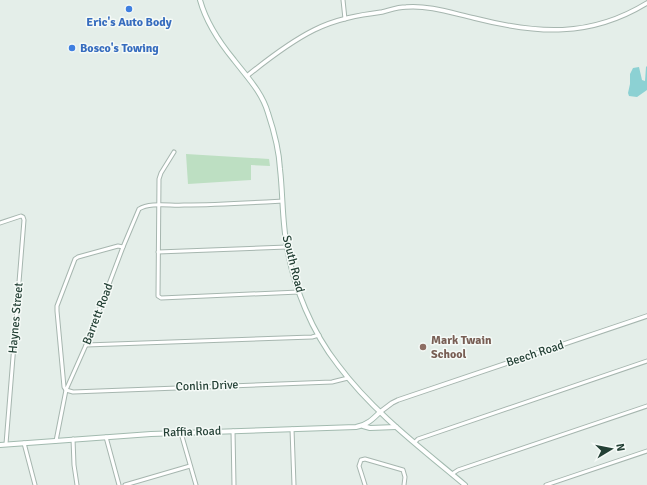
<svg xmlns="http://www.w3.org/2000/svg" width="647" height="485" viewBox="0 0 647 485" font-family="Signika,sans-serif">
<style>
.green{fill:#bddfc2}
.water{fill:#8cd1d3}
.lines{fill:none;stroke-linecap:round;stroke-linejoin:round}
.minor-casing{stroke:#a6b6af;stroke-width:5}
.tertiary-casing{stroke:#a6b6af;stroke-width:5.5}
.secondary-casing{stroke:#a2baaf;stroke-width:6}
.minor{stroke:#fff;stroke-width:3}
.tertiary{stroke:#fff;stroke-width:3.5}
.secondary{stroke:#fff;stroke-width:4}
.shop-dot{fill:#3f7fe0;stroke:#f5faf7;stroke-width:1.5}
.education-dot{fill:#8d6e63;stroke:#f5faf7;stroke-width:1.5}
.labels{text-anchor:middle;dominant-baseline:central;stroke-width:3;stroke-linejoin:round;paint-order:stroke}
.shop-label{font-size:12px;font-weight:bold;fill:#366cbe;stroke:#f5faf7}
.street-label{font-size:12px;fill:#234035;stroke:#f5faf7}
.education-label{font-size:12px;font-weight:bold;fill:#785e54;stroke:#f5faf7;text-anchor:start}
</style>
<rect width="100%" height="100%" fill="#e4eee9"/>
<path class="green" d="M 186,154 L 269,159 L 270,166 L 251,165 L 251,180 L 188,184 Z"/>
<path class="water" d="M 647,66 L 647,90 L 637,97 L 629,96 L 628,93 L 630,84 L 630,74 L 633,68 L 639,67 L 642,80 L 645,81 L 646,67 Z"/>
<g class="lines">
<defs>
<g id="minor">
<path d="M 343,0 L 345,19"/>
<path d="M 174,152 L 161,173 L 159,179 L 158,296 L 161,298 L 299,292"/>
<path d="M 0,223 L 21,216 L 23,217 L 24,220 L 6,444"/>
<path d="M 123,247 L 118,246 L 78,257 L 75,259 L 57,306 L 57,311 L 64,387 L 66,390 L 73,392 L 332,382 L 348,378"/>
<path d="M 158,252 L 287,247"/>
<path d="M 86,345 L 312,337 L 319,335"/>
<path d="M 292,429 L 294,485"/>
<path d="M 233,431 L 234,485"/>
<path d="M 181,433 L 196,485"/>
<path d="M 106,437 L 119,485"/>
<path d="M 73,439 L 74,465 L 77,485"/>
<path d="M 56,441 L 66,390 L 86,345 L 123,247 L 139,209 C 150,202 171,206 184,205 C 217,205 249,203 282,201"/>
<path d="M 415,442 L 418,439 L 647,361"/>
<path d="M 24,443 L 35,485"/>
<path d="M 452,474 L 458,470 L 647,406"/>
<path d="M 125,485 L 190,466"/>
<path d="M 365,485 L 359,466 L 361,460 L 365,459 L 403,470 L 405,477 L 404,485"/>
<path d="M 546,485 L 647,451"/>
</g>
<g id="tertiary">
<path d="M 247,76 C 268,59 290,42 314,30 C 336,19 359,15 382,12 C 390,10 398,7 406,7 C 428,5 452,13 474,18 C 537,34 590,38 647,3"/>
<path d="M 380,412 L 392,403 L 398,400 L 647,316"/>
</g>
<g id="secondary">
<path d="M 200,0 C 206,22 220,43 234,60 C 247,77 262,92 268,113 C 274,131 279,150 280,169 C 283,195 282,221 287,247 C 294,288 312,332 338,365 C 373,412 421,448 465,485"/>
<path d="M 363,426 L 370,428 L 396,427"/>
<path d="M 0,445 L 151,434 L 356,427 C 367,425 373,419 380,412"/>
</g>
</defs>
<use href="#minor" class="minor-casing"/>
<use href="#tertiary" class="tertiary-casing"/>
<use href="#secondary" class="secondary-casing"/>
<use href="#minor" class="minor"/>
<use href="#tertiary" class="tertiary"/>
<use href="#secondary" class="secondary"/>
</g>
<g class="shop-dot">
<circle cx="129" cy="9" r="4"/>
<circle cx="72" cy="48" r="4"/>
</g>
<circle class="education-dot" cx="423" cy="347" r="4"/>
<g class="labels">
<g class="shop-label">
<text x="129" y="22">Eric's Auto Body</text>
<text x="80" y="48" text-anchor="start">Bosco's Towing</text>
</g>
<g class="street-label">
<text transform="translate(293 264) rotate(76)">South Road</text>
<text transform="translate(98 314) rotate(-69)">Barrett Road</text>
<text transform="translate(16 318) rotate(-85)">Haynes Street</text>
<text transform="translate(535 354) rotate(-18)">Beech Road</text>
<text transform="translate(207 386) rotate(-2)">Conlin Drive</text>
<text transform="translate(192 432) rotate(-2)">Raffia Road</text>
</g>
<g class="education-label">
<text x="431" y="340">Mark Twain<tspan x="431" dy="14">School</tspan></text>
</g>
</g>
<g transform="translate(611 449) rotate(80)" stroke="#f5faf7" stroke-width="3" paint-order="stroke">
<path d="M0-3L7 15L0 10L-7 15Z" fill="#234035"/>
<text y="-6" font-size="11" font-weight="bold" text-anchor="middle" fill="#234035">N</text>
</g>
</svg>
